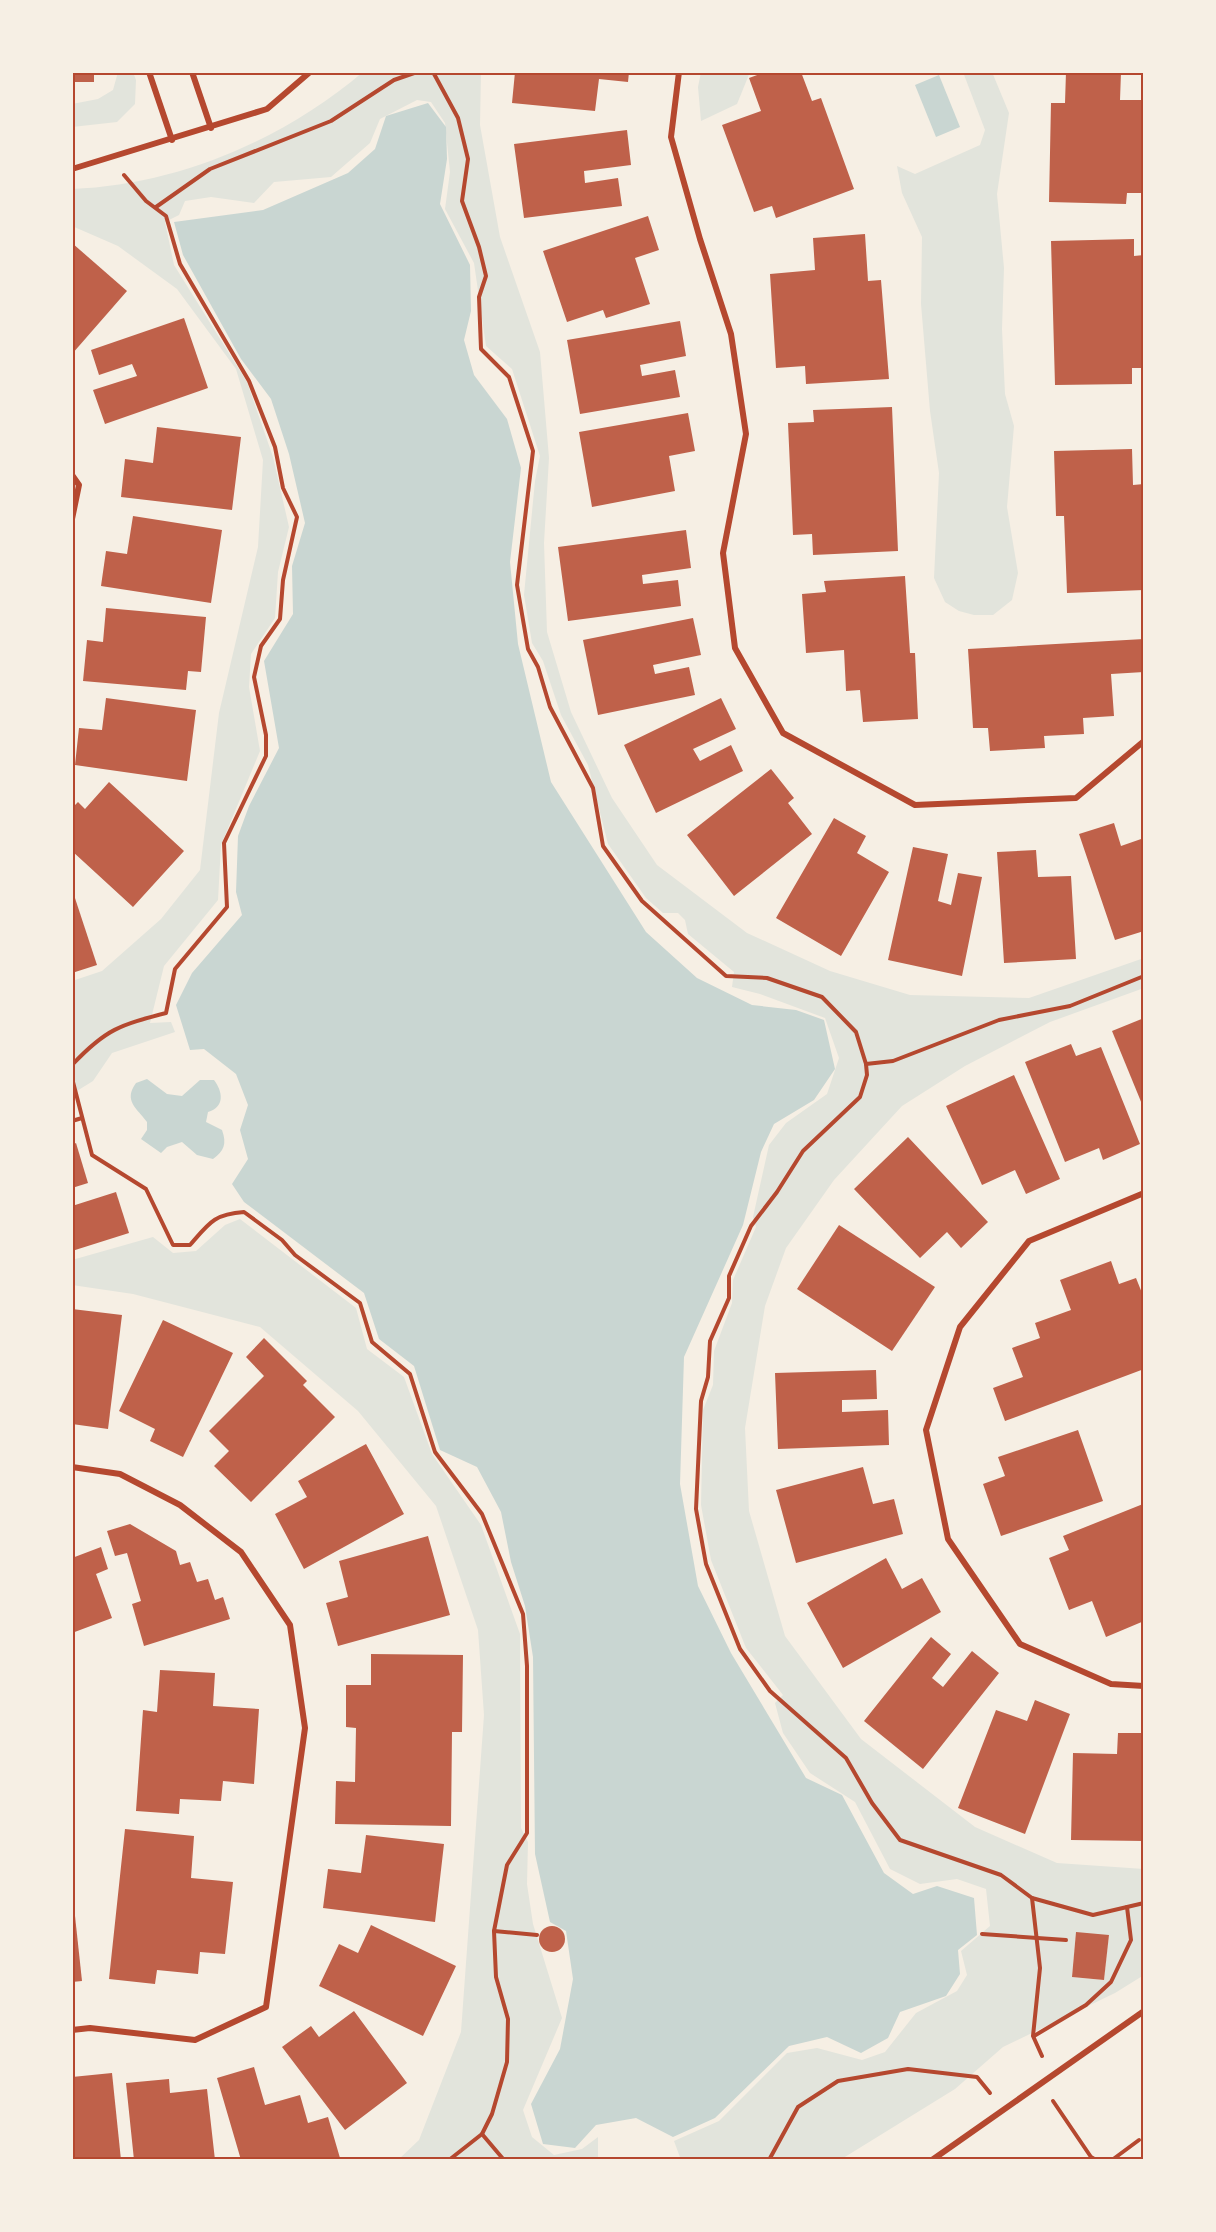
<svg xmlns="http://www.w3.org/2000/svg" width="1216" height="2232" viewBox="0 0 1216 2232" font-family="'Times New Roman',serif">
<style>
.green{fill:#e2e4dc;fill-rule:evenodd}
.water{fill:#c9d6d2}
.building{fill:#bf614a}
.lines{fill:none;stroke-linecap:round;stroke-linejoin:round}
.path{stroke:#b5482f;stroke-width:4}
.minor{stroke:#b5482f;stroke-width:6}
.neatline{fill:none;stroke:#b5482f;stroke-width:2}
</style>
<rect width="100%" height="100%" fill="#f6efe4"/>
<g class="green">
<path d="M 118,72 L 133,72 L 136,80 L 135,104 L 117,122 L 72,127 L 72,104 L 98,99 L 113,90 Z"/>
<path d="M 363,72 L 481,72 L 480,125 L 500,237 L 540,352 L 549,458 L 544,543 L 547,632 L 571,712 L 612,798 L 657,865 L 747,933 L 830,971 L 910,995 L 1029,998 L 1144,958 L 1144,988 L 1050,1022 L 965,1066 L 902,1106 L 834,1180 L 786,1248 L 765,1306 L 745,1428 L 749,1511 L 785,1636 L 861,1739 L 975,1827 L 1057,1863 L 1144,1869 L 1144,1975 L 1115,1993 L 1003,2047 L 955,2089 L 840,2160 L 681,2160 L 674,2141 L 719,2121 L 787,2053 L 817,2048 L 862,2060 L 885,2052 L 916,2013 L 957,1991 L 967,1975 L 961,1951 L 990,1926 L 986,1889 L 957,1879 L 920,1884 L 890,1869 L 855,1802 L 810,1773 L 783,1733 L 775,1703 L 783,1695 L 746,1648 L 711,1560 L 701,1505 L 703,1410 L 713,1385 L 714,1351 L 732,1303 L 733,1280 L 756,1227 L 753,1217 L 769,1145 L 786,1123 L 827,1094 L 839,1058 L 825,1018 L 760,994 L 732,987 L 734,972 L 688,934 L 685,920 L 678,913 L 663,913 L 646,898 L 608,844 L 588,765 L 561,715 L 543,661 L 532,643 L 524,595 L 535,481 L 540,456 L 512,369 L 486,346 L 474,263 L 445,209 L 450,172 L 445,123 L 431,102 L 417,100 L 380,119 L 370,143 L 331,177 L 274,182 L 254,203 L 211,197 L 185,201 L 179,215 L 165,222 L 174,265 L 247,382 L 273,457 L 289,527 L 278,572 L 275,618 L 251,654 L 249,687 L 260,751 L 221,845 L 218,900 L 164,966 L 150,1023 L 171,1022 L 175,1032 L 112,1053 L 93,1081 L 72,1094 L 72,981 L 102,971 L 161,919 L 200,870 L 219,713 L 258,547 L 263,460 L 236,369 L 177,289 L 118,246 L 72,226 L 72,189 C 177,185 283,140 363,72 ZM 1076,1933 L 1109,1936 L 1104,1980 L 1072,1977 Z"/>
<path d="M 701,72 L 750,72 L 737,104 L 701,121 L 698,87 Z"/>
<path d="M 963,72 L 992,72 L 1009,113 L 997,194 L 1004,268 L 1002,329 L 1005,394 L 1014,426 L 1007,507 L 1018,573 L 1012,600 L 993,615 L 974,615 L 959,611 L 945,602 L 934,578 L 939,473 L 930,411 L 921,304 L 922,237 L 902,193 L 897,166 L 915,174 L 980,145 L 985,130 Z"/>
<path d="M 240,1219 L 356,1308 L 367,1349 L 404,1377 L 432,1454 L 481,1525 L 520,1634 L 521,1828 L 528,1842 L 527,1884 L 533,1924 L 562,2018 L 523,2110 L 532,2137 L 554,2155 L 582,2149 L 598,2137 L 598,2160 L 398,2160 L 419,2140 L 461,2032 L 484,1715 L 478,1630 L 436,1506 L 358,1411 L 260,1327 L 133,1294 L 72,1285 L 72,1260 L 153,1237 L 173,1253 L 196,1251 L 225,1225 Z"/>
</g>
<g class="water">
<path d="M 939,75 L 960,127 L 936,137 L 915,85 Z"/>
<path d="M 428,103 L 446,127 L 447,159 L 440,204 L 470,265 L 471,311 L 464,340 L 474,375 L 507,419 L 521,468 L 510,562 L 518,644 L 551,782 L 646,932 L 697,978 L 752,1005 L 796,1010 L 824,1020 L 835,1069 L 814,1100 L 774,1124 L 761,1152 L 743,1225 L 684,1357 L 680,1484 L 698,1586 L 731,1653 L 806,1778 L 842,1795 L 884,1873 L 913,1894 L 937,1886 L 974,1898 L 977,1935 L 958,1950 L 960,1974 L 946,1996 L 900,2012 L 888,2038 L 861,2053 L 827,2037 L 789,2046 L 715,2118 L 673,2137 L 636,2118 L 596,2125 L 575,2148 L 543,2144 L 531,2104 L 560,2049 L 573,1979 L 566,1931 L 550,1922 L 535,1854 L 533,1657 L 525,1606 L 511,1562 L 501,1512 L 477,1467 L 440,1450 L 414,1366 L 379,1339 L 364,1293 L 244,1202 L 232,1184 L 248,1159 L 240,1130 L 248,1105 L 236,1074 L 204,1049 L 190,1050 L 176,1005 L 192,973 L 242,915 L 236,892 L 238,836 L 249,806 L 279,748 L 264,661 L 293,614 L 292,566 L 305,523 L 289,454 L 271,399 L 241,359 L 183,255 L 174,222 L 263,210 L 348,173 L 375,149 L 386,116 Z"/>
<path d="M 147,1079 L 167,1094 L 182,1096 L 200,1080 L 214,1080 C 223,1092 225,1107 208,1112 L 206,1122 L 222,1130 C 227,1144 224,1151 213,1159 L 197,1155 L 182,1142 L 167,1147 L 161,1153 L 141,1139 L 147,1130 L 147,1122 C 137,1108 123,1101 136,1083 Z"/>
</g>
<g class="building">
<rect x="72" y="72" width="22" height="10"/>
<path d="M 515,72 L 629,72 L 628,82 L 599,79 L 595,111 L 512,103 Z"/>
<path d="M 765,72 L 801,72 L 812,101 L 821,98 L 854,189 L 776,218 L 772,206 L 754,212 L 722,125 L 761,111 L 749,78 Z"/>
<path d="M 1066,72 L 1121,72 L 1120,100 L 1144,100 L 1144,193 L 1127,193 L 1126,204 L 1049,202 L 1051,103 L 1065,103 Z"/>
<path d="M 627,130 L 631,165 L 584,171 L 585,183 L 618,178 L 622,206 L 524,218 L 514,144 Z"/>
<path d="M 648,216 L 659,250 L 635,258 L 650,304 L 606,318 L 603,310 L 567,322 L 543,251 Z"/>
<path d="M 865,234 L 868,281 L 881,280 L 889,379 L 806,384 L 805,366 L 776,368 L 770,274 L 815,270 L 813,238 Z"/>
<path d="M 1134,239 L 1134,256 L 1144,255 L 1144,368 L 1132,368 L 1132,384 L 1055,385 L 1051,241 Z"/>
<path d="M 72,243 L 127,291 L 72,354 Z"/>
<path d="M 184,318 L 208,388 L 105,424 L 93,390 L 137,376 L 132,364 L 99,375 L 91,350 Z"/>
<path d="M 680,321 L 686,356 L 640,365 L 642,376 L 675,370 L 680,397 L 580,414 L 567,340 Z"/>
<path d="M 892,407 L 898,551 L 813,555 L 812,534 L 793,535 L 788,423 L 814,422 L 813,410 Z"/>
<path d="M 688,413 L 695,451 L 669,456 L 675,491 L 592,507 L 579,432 Z"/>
<path d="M 157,427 L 241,437 L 232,510 L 121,497 L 125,459 L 153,463 Z"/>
<path d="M 1132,449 L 1133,485 L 1144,484 L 1144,590 L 1067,593 L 1064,516 L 1056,516 L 1054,451 Z"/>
<path d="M 133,516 L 222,530 L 211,603 L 101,586 L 106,551 L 127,554 Z"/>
<path d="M 686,530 L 691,568 L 642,575 L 643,584 L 678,580 L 681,606 L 568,621 L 558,547 Z"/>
<path d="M 905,576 L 910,653 L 915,653 L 918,719 L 863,722 L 860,690 L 846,691 L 844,650 L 806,653 L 802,594 L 826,592 L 824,581 Z"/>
<path d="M 106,608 L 206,617 L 201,672 L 188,671 L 186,690 L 83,681 L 87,640 L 103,642 Z"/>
<path d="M 693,618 L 701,655 L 653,665 L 655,674 L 689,667 L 695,695 L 598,715 L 583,640 Z"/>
<path d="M 1144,639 L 1144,672 L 1111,674 L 1114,716 L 1083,718 L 1084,734 L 1044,736 L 1045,748 L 990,751 L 988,728 L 973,728 L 968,649 Z"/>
<path d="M 106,698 L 196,710 L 187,781 L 75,765 L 79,728 L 102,730 Z"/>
<path d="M 721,698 L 736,729 L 693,749 L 700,761 L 731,745 L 743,771 L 656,813 L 624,745 Z"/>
<path d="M 771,769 L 794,798 L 788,803 L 812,834 L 734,896 L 687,835 Z"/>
<path d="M 109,782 L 184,851 L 133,907 L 72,851 L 72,808 L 78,802 L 85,809 Z"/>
<path d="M 834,818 L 866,836 L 857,853 L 889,872 L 841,956 L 776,918 Z"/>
<path d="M 1114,823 L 1121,846 L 1144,838 L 1144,931 L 1115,940 L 1079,834 Z"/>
<path d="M 913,847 L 948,854 L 938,901 L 951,905 L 958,873 L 982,877 L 962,976 L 888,960 Z"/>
<path d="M 1036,850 L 1038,877 L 1071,876 L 1076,959 L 1004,963 L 997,852 Z"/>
<path d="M 72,889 L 97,965 L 72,973 Z"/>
<path d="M 1144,1018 L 1144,1109 L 1112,1031 Z"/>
<path d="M 1071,1044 L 1076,1056 L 1101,1047 L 1140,1144 L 1103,1160 L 1099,1148 L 1065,1162 L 1025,1062 Z"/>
<path d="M 1014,1075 L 1060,1179 L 1026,1194 L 1015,1170 L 982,1185 L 946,1106 Z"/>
<path d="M 908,1137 L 988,1222 L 961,1248 L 947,1232 L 920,1258 L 854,1189 Z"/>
<path d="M 76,1143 L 88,1183 L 72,1188 L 72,1145 Z"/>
<path d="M 116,1192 L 129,1233 L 72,1251 L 72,1206 Z"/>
<path d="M 839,1225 L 935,1287 L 892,1351 L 797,1289 Z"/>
<path d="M 1111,1261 L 1119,1284 L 1136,1278 L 1144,1298 L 1144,1369 L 1005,1421 L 993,1388 L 1023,1377 L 1012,1348 L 1040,1338 L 1035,1323 L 1071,1310 L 1060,1280 Z"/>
<path d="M 72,1309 L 122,1315 L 108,1429 L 72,1424 Z"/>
<path d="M 163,1320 L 233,1353 L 183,1457 L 150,1441 L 155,1429 L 119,1411 Z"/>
<path d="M 264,1338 L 307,1381 L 303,1385 L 335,1417 L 251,1502 L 214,1466 L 229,1451 L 209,1431 L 264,1376 L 246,1357 Z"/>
<path d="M 876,1370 L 877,1399 L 842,1400 L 842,1412 L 888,1410 L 889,1445 L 778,1449 L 775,1373 Z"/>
<path d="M 1078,1430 L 1103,1501 L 1001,1536 L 983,1484 L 1005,1476 L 998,1457 Z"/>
<path d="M 366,1444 L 404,1514 L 304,1569 L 275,1514 L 307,1497 L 298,1481 Z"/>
<path d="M 863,1467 L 873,1504 L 894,1499 L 903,1534 L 796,1563 L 776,1490 Z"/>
<path d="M 1143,1504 L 1144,1621 L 1106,1637 L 1092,1601 L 1069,1610 L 1049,1558 L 1069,1550 L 1063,1536 Z"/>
<path d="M 130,1524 L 176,1551 L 180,1565 L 190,1562 L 197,1582 L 208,1579 L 215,1600 L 223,1597 L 230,1619 L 144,1646 L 132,1604 L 141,1601 L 127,1553 L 115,1556 L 107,1531 Z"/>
<path d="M 428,1536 L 450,1615 L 338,1646 L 326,1603 L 348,1597 L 339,1561 Z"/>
<path d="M 101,1547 L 108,1569 L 96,1574 L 112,1618 L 72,1633 L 72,1558 Z"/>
<path d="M 886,1558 L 902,1589 L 922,1578 L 941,1612 L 843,1668 L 807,1603 Z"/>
<path d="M 931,1637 L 951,1654 L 932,1678 L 943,1687 L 972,1651 L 999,1673 L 923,1769 L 864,1721 Z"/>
<path d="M 371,1654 L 463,1655 L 462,1732 L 452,1732 L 451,1826 L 335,1824 L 336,1781 L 355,1782 L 356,1728 L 346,1727 L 346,1685 L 371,1685 Z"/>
<path d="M 160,1670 L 215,1673 L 213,1706 L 259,1709 L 254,1784 L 223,1781 L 221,1801 L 180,1799 L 179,1814 L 136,1811 L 143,1710 L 157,1712 Z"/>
<path d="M 1035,1700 L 1070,1714 L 1025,1834 L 958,1808 L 996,1710 L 1027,1721 Z"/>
<path d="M 1118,1733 L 1144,1733 L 1144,1841 L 1071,1840 L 1073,1753 L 1117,1754 Z"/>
<path d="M 125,1829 L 194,1836 L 191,1878 L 233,1882 L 225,1954 L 200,1952 L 198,1974 L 157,1970 L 155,1984 L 109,1979 Z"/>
<path d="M 366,1835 L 444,1844 L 435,1922 L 323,1908 L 328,1869 L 361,1873 Z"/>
<path d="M 72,1888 L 82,1981 L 72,1982 Z"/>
<path d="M 371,1925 L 456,1966 L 423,2036 L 319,1986 L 339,1944 L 358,1953 Z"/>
<circle cx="552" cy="1939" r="13"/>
<path d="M 1076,1932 L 1109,1935 L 1104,1980 L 1072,1977 Z"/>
<path d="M 354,2011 L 407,2083 L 345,2130 L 282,2047 L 311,2026 L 319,2037 Z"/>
<path d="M 254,2067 L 265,2105 L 300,2095 L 308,2123 L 328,2117 L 340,2158 L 241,2160 L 217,2078 Z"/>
<path d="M 112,2073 L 121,2160 L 72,2160 L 72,2077 Z"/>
<path d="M 169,2079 L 170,2093 L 207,2089 L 215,2160 L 134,2160 L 126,2083 Z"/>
</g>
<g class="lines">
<g class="path">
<path d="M 433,72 L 458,118 L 468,159 L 462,201 L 479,247 L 486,276 L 479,297 L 481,349 L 509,377 L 533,451 L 517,585 L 528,649 L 538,667 L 550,707 L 593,788 L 603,846 L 642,901 L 726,976 L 767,978 L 822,997 L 856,1032 L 866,1064 L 867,1075 L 860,1097 L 803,1151 L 777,1192 L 751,1226 L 729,1276 L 729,1298 L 710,1341 L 708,1377 L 701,1401 L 696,1509 L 706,1564 L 740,1649 L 770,1691 L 846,1758 L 872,1803 L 900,1840 L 1001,1875 L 1032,1898 L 1093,1915 L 1144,1903"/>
<path d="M 124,175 L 146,201 L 166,216 L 180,264 L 249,381 L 275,447 L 283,488 L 297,517 L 283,580 L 280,619 L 261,646 L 254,677 L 266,735 L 266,756 L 224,843 L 227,907 L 175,969 L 166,1013 C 120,1025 106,1029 73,1064 L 73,1082 L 92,1155 L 146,1189 L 173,1245 L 190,1245 C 209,1223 214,1214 244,1212 L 282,1240 L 295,1255 L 360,1303 L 372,1342 L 410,1374 L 435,1452 L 482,1514 L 523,1614 L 527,1666 L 527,1833 L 507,1865 L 494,1931 L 496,1977 L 508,2019 L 507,2062 L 492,2114 L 482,2134 L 449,2160"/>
<path d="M 156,207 L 210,169 L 331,121 L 394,80 L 417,72"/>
<path d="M 866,1064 L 893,1061 L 999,1020 L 1070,1006 L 1144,976"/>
<path d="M 72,1121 L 82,1118"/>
<path d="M 1032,1898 L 1040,1968 L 1033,2036 L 1042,2056"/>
<path d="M 494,1931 L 537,1935"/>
<path d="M 982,1934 L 1066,1940"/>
<path d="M 1034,2036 L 1086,2005 L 1111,1982 L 1131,1940 L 1127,1907"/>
<path d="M 1053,2101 L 1091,2157 L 1096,2160"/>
<path d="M 482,2134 L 504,2160"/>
<path d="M 769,2160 L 798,2107 L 838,2081 L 908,2069 L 977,2077 L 990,2093"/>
<path d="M 1112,2160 L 1139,2140"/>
</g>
<g class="minor">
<path d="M 149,72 L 172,140"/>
<path d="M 192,72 L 211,128"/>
<path d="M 679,72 L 671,137 L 700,239 L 731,334 L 746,434 L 723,553 L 735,648 L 783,733 L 915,805 L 1076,798 L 1144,741"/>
<path d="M 72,169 L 267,109 L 310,72"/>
<path d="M 72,475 L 79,485 L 72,519"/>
<path d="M 1144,1193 L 1029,1241 L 960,1327 L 926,1430 L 948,1539 L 1020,1644 L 1111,1684 L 1144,1686"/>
<path d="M 72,1467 L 120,1474 L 180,1505 L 241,1552 L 290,1625 L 305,1728 L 266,2007 L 195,2040 L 90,2028 L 72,2030"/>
<path d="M 932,2160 L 1144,2011"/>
</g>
</g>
<rect width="1216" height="2232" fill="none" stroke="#f6efe4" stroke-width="147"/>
<rect x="74" y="74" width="1068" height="2084" class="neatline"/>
</svg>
